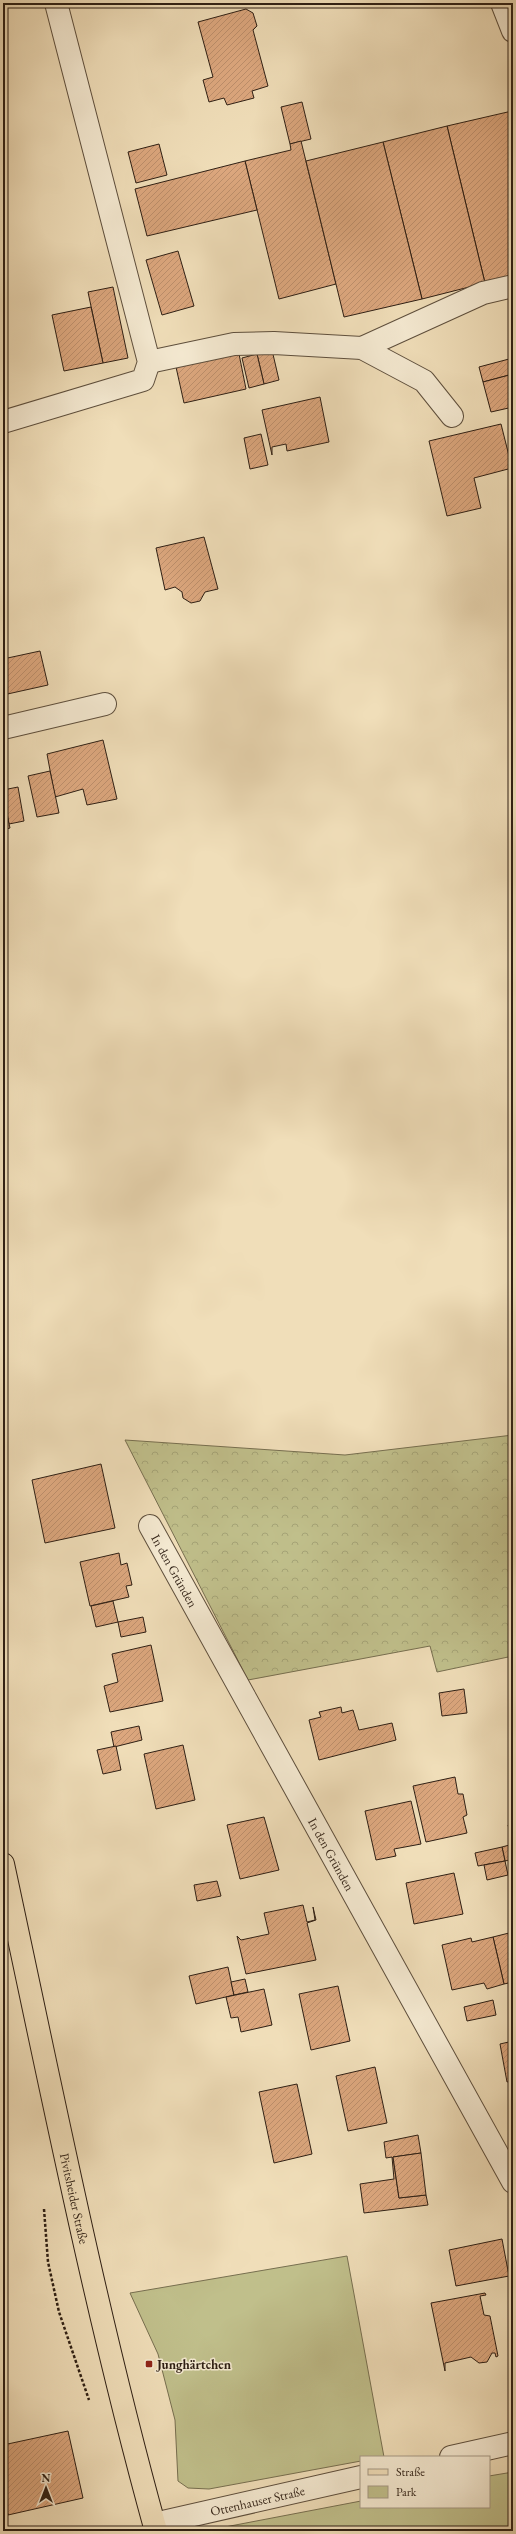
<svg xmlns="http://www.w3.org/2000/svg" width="516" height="2534" viewBox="0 0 516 2534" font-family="'EB Garamond',serif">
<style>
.green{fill:#c0bf8b;stroke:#776f50}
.forest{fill:url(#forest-crowns);stroke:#776f50}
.building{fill:url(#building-hatch);stroke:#2e1f14}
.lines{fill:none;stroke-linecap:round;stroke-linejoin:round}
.minor-casing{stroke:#5e4f3d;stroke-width:24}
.major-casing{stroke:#2e1f14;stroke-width:24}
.path{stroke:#2e1f14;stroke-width:2.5;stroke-dasharray:3 2;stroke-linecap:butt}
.minor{stroke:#f5ead2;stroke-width:22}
.major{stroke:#f0deb9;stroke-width:22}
.poi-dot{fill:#8f2418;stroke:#f5ead2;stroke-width:1.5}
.labels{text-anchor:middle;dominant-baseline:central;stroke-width:3;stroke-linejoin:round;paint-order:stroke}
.street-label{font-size:13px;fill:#2e1f14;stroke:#f5ead2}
.poi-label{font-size:13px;font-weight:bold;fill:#2e1f14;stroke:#f5ead2;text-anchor:start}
</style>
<defs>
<pattern id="forest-crowns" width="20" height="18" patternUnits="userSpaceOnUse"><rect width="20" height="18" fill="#c0bf8b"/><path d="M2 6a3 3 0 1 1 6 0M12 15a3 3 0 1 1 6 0" fill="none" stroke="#a5a477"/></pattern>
<pattern id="building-hatch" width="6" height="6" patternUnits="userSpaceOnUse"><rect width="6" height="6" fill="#dca77e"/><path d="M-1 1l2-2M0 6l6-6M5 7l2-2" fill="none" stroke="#bd8f6c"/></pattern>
</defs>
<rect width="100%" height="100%" fill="#f0deb9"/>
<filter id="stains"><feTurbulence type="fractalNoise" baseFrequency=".005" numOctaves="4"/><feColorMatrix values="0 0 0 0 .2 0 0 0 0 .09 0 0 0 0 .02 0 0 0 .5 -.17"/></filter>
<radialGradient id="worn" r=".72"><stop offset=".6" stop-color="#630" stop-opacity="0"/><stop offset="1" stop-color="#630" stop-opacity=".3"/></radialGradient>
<g class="green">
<path d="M 347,2256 L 384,2457 L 361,2457 L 361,2461 L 209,2489 L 188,2488 L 178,2481 L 175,2420 L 158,2354 L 130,2293 Z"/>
<path d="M 513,2472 L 513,2531 L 219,2531 L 225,2527 L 361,2501 L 361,2507 L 489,2507 L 489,2476 Z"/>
</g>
<path class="forest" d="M 513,1435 L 513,1656 L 437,1672 L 430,1646 L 248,1680 L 125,1440 L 345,1455 Z"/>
<g class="building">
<path d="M 246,9 L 253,13 L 257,26 L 253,30 L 268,86 L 252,91 L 254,98 L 227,105 L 224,98 L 209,102 L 203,80 L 213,77 L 198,22 Z"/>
<path d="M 302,102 L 311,139 L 290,144 L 281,107 Z"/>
<path d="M 512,111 L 513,276 L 485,283 L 447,126 Z"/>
<path d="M 447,126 L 485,283 L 422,299 L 383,142 Z"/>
<path d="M 301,141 L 336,284 L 279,299 L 245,161 L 291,150 L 290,144 Z"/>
<path d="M 383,142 L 422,299 L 344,317 L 306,161 Z"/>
<path d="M 159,144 L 167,175 L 136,183 L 128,152 Z"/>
<path d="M 245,161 L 257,210 L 147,236 L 135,189 Z"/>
<path d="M 178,251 L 194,306 L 162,315 L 146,260 Z"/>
<path d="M 113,287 L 128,358 L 103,363 L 88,292 Z"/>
<path d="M 91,307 L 103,363 L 64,371 L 52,315 Z"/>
<path d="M 272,350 L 279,380 L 264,384 L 257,354 Z"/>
<path d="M 239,354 L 246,389 L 184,403 L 176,367 Z"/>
<path d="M 257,354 L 264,384 L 249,388 L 242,358 Z"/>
<path d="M 509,359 L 513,374 L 483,382 L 479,367 Z"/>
<path d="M 513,374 L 513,407 L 491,412 L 483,382 Z"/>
<path d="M 320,397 L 329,442 L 287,451 L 286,444 L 272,447 L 272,455 L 262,410 Z"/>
<path d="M 501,424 L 512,468 L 474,478 L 481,508 L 447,516 L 429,441 Z"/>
<path d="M 261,434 L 268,465 L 250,469 L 244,438 Z"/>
<path d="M 3,454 L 7,475 L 3,476 Z"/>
<path d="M 204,537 L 218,589 L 205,592 L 200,601 L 191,603 L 183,598 L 182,592 L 175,587 L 165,590 L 156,548 Z"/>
<path d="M 40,651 L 48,685 L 3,695 L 3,659 Z"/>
<path d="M 103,740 L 117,799 L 87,805 L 83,789 L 55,797 L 47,754 Z"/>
<path d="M 50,771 L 59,813 L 37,817 L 28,776 Z"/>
<path d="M 18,787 L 24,821 L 9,824 L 3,790 Z"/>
<path d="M 3,798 L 10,828 L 3,830 Z"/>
<path d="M 101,1464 L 115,1528 L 45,1543 L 32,1480 Z"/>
<path d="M 119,1553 L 121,1565 L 127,1563 L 132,1585 L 126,1586 L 129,1597 L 90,1606 L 80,1562 Z"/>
<path d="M 113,1601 L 118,1622 L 96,1627 L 91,1606 Z"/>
<path d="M 143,1617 L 146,1632 L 121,1637 L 118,1622 Z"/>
<path d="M 151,1645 L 163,1701 L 110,1712 L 104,1686 L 118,1682 L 112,1654 Z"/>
<path d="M 464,1689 L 467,1713 L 442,1716 L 439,1693 Z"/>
<path d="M 341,1707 L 342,1713 L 353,1710 L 359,1730 L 392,1723 L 396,1740 L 319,1760 L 309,1720 L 321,1717 L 319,1712 Z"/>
<path d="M 139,1726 L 142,1740 L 114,1747 L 111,1732 Z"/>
<path d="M 183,1745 L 195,1800 L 156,1809 L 144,1754 Z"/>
<path d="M 116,1746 L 121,1770 L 103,1774 L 97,1750 Z"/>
<path d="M 455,1777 L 458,1794 L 463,1794 L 467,1815 L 463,1817 L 467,1833 L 426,1842 L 413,1786 Z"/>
<path d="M 411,1801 L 421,1844 L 394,1849 L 396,1856 L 376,1860 L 365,1811 Z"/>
<path d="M 264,1817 L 279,1870 L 240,1879 L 227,1825 Z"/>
<path d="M 513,1824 L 513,1836 L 511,1836 L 508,1825 Z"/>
<path d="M 513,1844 L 513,1859 L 505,1861 L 502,1847 Z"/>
<path d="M 502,1847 L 505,1861 L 478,1866 L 475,1853 Z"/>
<path d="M 505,1861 L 508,1875 L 487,1880 L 484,1865 Z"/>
<path d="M 454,1873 L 463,1914 L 414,1924 L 406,1883 Z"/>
<path d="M 217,1881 L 221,1896 L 197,1901 L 194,1885 Z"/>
<path d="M 303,1905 L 307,1922 L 315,1920 L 313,1907 L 316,1920 L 307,1923 L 316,1960 L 246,1974 L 237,1936 L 241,1940 L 269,1934 L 264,1913 Z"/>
<path d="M 513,1932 L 513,1982 L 504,1984 L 493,1937 Z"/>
<path d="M 493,1937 L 504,1984 L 487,1989 L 484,1983 L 452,1990 L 442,1945 L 471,1938 L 472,1942 Z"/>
<path d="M 228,1967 L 234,1995 L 196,2004 L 189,1976 Z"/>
<path d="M 245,1979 L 248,1992 L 234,1995 L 231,1982 Z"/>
<path d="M 338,1986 L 350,2041 L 311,2050 L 299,1994 Z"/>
<path d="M 264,1989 L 272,2025 L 241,2032 L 238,2017 L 231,2018 L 226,1997 Z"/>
<path d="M 493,2000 L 496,2015 L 467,2021 L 464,2007 Z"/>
<path d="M 513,2041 L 513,2081 L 507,2082 L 500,2044 Z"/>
<path d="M 375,2067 L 387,2123 L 348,2131 L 336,2076 Z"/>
<path d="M 297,2084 L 312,2154 L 274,2163 L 259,2092 Z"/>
<path d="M 418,2135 L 421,2153 L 393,2157 L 399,2198 L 426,2195 L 428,2205 L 364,2213 L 360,2184 L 394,2179 L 392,2157 L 386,2158 L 384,2142 Z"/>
<path d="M 421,2153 L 426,2195 L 399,2198 L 393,2157 Z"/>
<path d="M 502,2239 L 509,2276 L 456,2286 L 449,2250 Z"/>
<path d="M 485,2293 L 486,2295 L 480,2296 L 484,2315 L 490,2316 L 498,2356 L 496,2357 L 495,2353 L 492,2353 L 487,2362 L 479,2363 L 471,2357 L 445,2363 L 445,2371 L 431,2303 Z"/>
<path d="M 68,2431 L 83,2498 L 8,2515 L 3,2491 L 3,2445 Z"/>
<path d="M 3,2491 L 8,2515 L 3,2516 Z"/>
</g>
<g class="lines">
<defs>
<g id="minor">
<path d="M 502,3 L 513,31"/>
<path d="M 362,348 L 483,293 L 513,286"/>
<path d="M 149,362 L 234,344 L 274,343 L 362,348 L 424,381 L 452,416"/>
<path d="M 3,422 L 143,380 L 149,362 L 56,3"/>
<path d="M 3,728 L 105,704"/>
<path id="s1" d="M 150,1526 L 513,2182"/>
<path d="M 451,2457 L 513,2443"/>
<path id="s2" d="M 154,2524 L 361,2477"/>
</g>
<g id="major">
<path id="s3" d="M 3,1864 C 51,2087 95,2311 156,2531"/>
</g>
</defs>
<use href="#minor" class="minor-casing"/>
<use href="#major" class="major-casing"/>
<path class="path" d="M 44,2209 L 48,2262 L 59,2312 L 89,2400"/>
<use href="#minor" class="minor"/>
<use href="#major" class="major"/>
</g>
<rect class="poi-dot" x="145" y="2360" width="8" height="8" rx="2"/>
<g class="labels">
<g class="street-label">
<text stroke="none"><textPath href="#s1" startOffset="51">In den Gründen</textPath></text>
<text stroke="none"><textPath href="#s1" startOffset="375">In den Gründen</textPath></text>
<text stroke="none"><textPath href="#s3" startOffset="342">Pivitsheider Straße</textPath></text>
<text stroke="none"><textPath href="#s2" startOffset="106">Ottenhauser Straße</textPath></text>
</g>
<g class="poi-label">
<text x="157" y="2364">Junghärtchen</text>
</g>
</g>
<rect width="516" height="2534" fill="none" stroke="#f0deb9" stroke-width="16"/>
<rect x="4" y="4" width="508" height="2526" fill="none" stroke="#2e1f14" stroke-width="2"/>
<rect x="8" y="8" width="500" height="2518" fill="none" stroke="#2e1f14"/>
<rect x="360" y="2456" width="130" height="52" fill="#f5ead2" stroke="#a59986"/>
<rect x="368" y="2469" width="20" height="6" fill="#f0deb9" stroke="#a59986"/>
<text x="396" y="2476" font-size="12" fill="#2e1f14">Straße</text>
<rect x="368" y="2486" width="20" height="12" fill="#c0bf8b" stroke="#a59986"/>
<text x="396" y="2496" font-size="12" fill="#2e1f14">Park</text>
<g transform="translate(46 2488)" stroke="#f5ead2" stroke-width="3" paint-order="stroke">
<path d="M0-3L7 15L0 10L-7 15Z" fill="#2e1f14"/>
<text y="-6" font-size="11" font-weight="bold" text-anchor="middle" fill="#2e1f14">N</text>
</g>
<rect width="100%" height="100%" filter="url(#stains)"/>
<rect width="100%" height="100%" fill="url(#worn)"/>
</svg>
